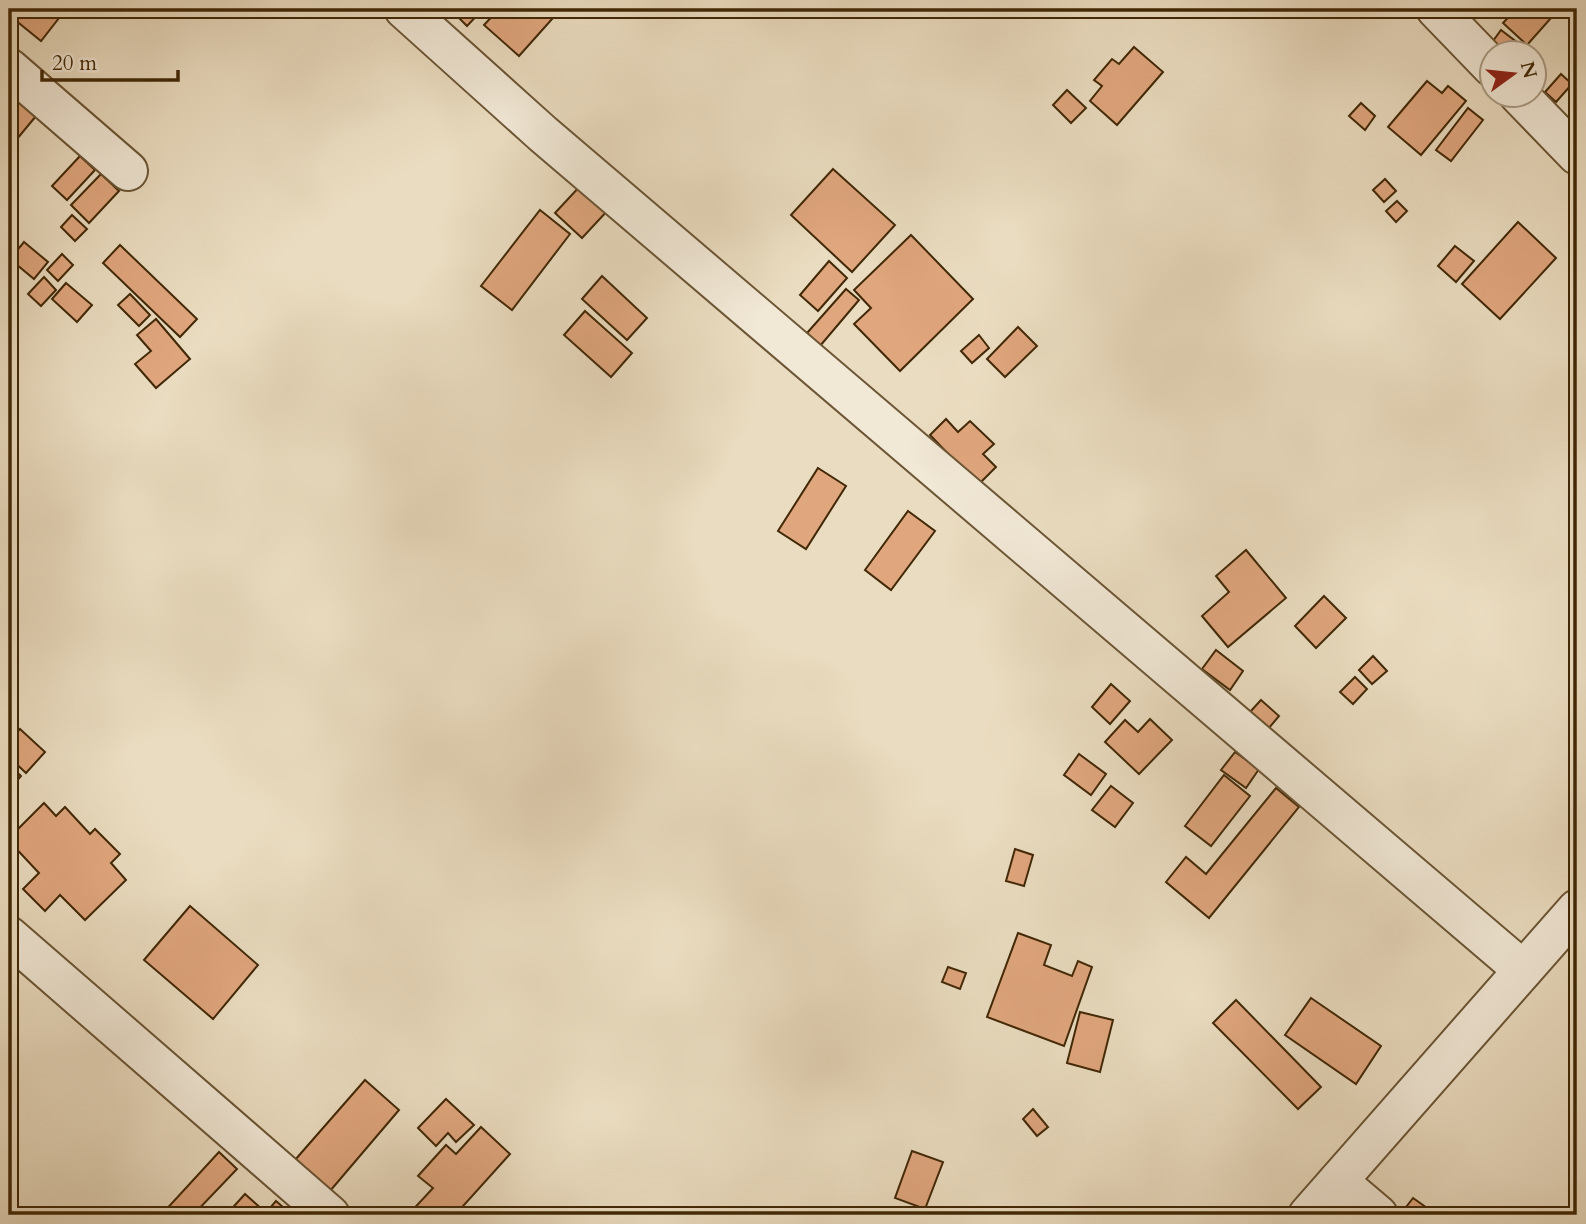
<svg xmlns="http://www.w3.org/2000/svg" width="1586" height="1224" viewBox="0 0 1586 1224" font-family="Cardo,serif">
<style>
.building{fill:#e0a67e;stroke:#412806;stroke-width:2}
.lines{fill:none;stroke-linecap:round;stroke-linejoin:round}
.minor-casing{stroke:#6b5534;stroke-width:42}
.minor{stroke:#f1e8d6;stroke-width:38}
</style>
<rect width="100%" height="100%" fill="#eadcc0"/>
<filter id="stains"><feTurbulence type="fractalNoise" baseFrequency=".00286" numOctaves="4"/><feColorMatrix values="0 0 0 0 .2 0 0 0 0 .09 0 0 0 0 .02 0 0 0 .5 -.17"/></filter>
<radialGradient id="worn" r=".72"><stop offset=".6" stop-color="#630" stop-opacity="0"/><stop offset="1" stop-color="#630" stop-opacity=".3"/></radialGradient>
<g class="building">
<path d="M 9,9 L 66,9 L 41,41 L 9,15 Z"/>
<path d="M 450,9 L 483,9 L 467,26 Z"/>
<path d="M 499,9 L 561,9 L 519,56 L 484,25 Z"/>
<path d="M 1516,9 L 1559,9 L 1527,45 L 1503,23 Z"/>
<path d="M 1501,30 L 1522,46 L 1518,52 L 1508,52 L 1493,41 Z"/>
<path d="M 1134,47 L 1163,72 L 1117,125 L 1090,101 L 1102,86 L 1094,80 L 1112,59 L 1119,64 Z"/>
<path d="M 1561,74 L 1572,84 L 1556,102 L 1545,92 Z"/>
<path d="M 1427,81 L 1442,93 L 1448,86 L 1466,101 L 1421,155 L 1388,127 Z"/>
<path d="M 1067,90 L 1086,108 L 1071,123 L 1053,105 Z"/>
<path d="M 9,93 L 36,116 L 17,139 L 9,132 Z"/>
<path d="M 1361,103 L 1375,116 L 1365,130 L 1349,116 Z"/>
<path d="M 1468,108 L 1483,120 L 1451,161 L 1436,150 Z"/>
<path d="M 80,156 L 95,170 L 67,200 L 52,186 Z"/>
<path d="M 833,169 L 895,225 L 852,272 L 791,215 Z"/>
<path d="M 101,174 L 119,191 L 89,223 L 71,205 Z"/>
<path d="M 1385,179 L 1396,191 L 1384,202 L 1373,190 Z"/>
<path d="M 582,184 L 609,209 L 582,238 L 555,213 Z"/>
<path d="M 1397,201 L 1407,211 L 1396,222 L 1386,211 Z"/>
<path d="M 540,210 L 570,234 L 512,310 L 481,286 Z"/>
<path d="M 72,215 L 87,229 L 75,241 L 61,227 Z"/>
<path d="M 1518,222 L 1556,258 L 1500,319 L 1462,284 Z"/>
<path d="M 911,235 L 973,299 L 900,371 L 854,324 L 871,308 L 854,290 Z"/>
<path d="M 24,242 L 48,262 L 34,279 L 10,259 Z"/>
<path d="M 120,245 L 197,319 L 180,337 L 103,263 Z"/>
<path d="M 1455,246 L 1474,261 L 1456,282 L 1438,266 Z"/>
<path d="M 62,254 L 73,265 L 58,281 L 47,270 Z"/>
<path d="M 829,261 L 847,278 L 818,311 L 800,295 Z"/>
<path d="M 602,276 L 647,318 L 627,340 L 582,299 Z"/>
<path d="M 44,277 L 56,290 L 41,306 L 28,294 Z"/>
<path d="M 66,283 L 92,305 L 77,322 L 52,299 Z"/>
<path d="M 846,289 L 859,300 L 820,346 L 807,333 Z"/>
<path d="M 130,294 L 150,315 L 139,326 L 118,305 Z"/>
<path d="M 585,311 L 632,353 L 611,377 L 564,335 Z"/>
<path d="M 156,319 L 190,359 L 156,388 L 135,364 L 151,351 L 137,335 Z"/>
<path d="M 1018,327 L 1037,346 L 1005,377 L 987,359 Z"/>
<path d="M 979,335 L 989,348 L 972,363 L 961,351 Z"/>
<path d="M 946,419 L 958,432 L 970,421 L 994,444 L 983,454 L 996,467 L 978,485 L 930,435 Z"/>
<path d="M 818,468 L 846,486 L 806,549 L 778,531 Z"/>
<path d="M 908,511 L 935,531 L 891,590 L 865,570 Z"/>
<path d="M 1246,550 L 1286,598 L 1228,647 L 1202,616 L 1229,592 L 1216,576 Z"/>
<path d="M 1324,596 L 1346,618 L 1316,648 L 1295,626 Z"/>
<path d="M 1216,650 L 1243,671 L 1230,690 L 1202,669 Z"/>
<path d="M 1373,656 L 1387,671 L 1372,684 L 1359,670 Z"/>
<path d="M 1355,677 L 1367,689 L 1353,704 L 1340,692 Z"/>
<path d="M 1111,684 L 1130,701 L 1110,724 L 1092,707 Z"/>
<path d="M 1261,700 L 1279,716 L 1269,728 L 1250,712 Z"/>
<path d="M 1150,719 L 1172,740 L 1139,774 L 1105,742 L 1125,720 L 1138,732 Z"/>
<path d="M 20,729 L 45,752 L 26,773 L 9,757 L 9,741 Z"/>
<path d="M 1235,752 L 1259,769 L 1246,788 L 1221,770 Z"/>
<path d="M 1079,754 L 1106,774 L 1091,795 L 1064,775 Z"/>
<path d="M 9,764 L 21,776 L 9,790 Z"/>
<path d="M 1224,775 L 1250,796 L 1211,846 L 1185,826 Z"/>
<path d="M 1111,786 L 1133,803 L 1115,827 L 1092,810 Z"/>
<path d="M 1276,788 L 1299,807 L 1209,918 L 1166,882 L 1186,857 L 1206,874 Z"/>
<path d="M 44,803 L 56,816 L 65,807 L 90,834 L 95,829 L 120,854 L 111,863 L 126,880 L 85,920 L 60,895 L 45,911 L 23,889 L 39,873 L 9,841 L 9,838 Z"/>
<path d="M 1015,849 L 1033,855 L 1024,886 L 1006,881 Z"/>
<path d="M 190,906 L 258,965 L 213,1019 L 144,960 Z"/>
<path d="M 1018,933 L 1051,945 L 1044,965 L 1072,976 L 1078,961 L 1092,967 L 1064,1046 L 987,1017 Z"/>
<path d="M 948,967 L 966,973 L 960,989 L 942,982 Z"/>
<path d="M 1311,998 L 1381,1046 L 1356,1084 L 1285,1035 Z"/>
<path d="M 1236,1000 L 1321,1087 L 1298,1109 L 1213,1023 Z"/>
<path d="M 1080,1012 L 1113,1020 L 1100,1072 L 1067,1063 Z"/>
<path d="M 365,1080 L 399,1110 L 330,1191 L 295,1160 Z"/>
<path d="M 446,1099 L 474,1125 L 456,1142 L 448,1133 L 436,1146 L 418,1128 Z"/>
<path d="M 1033,1109 L 1048,1127 L 1037,1136 L 1023,1119 Z"/>
<path d="M 481,1127 L 510,1154 L 455,1215 L 408,1215 L 433,1188 L 418,1176 L 446,1145 L 456,1154 Z"/>
<path d="M 912,1151 L 943,1162 L 925,1209 L 895,1198 Z"/>
<path d="M 219,1152 L 237,1169 L 193,1215 L 163,1215 L 162,1214 Z"/>
<path d="M 245,1194 L 264,1211 L 261,1215 L 226,1215 Z"/>
<path d="M 1413,1198 L 1437,1215 L 1400,1215 Z"/>
<path d="M 276,1201 L 292,1215 L 264,1215 Z"/>
</g>
<g class="lines">
<defs>
<g id="minor">
<path d="M 404,9 L 543,134 L 1523,970"/>
<path d="M 1436,9 L 1492,67"/>
<path d="M 9,68 L 128,171"/>
<path d="M 1518,94 L 1577,155"/>
<path d="M 9,936 L 330,1215"/>
<path d="M 1338,1181 L 1378,1215"/>
<path d="M 1308,1215 L 1577,909"/>
</g>
</defs>
<use href="#minor" class="minor-casing"/>
<use href="#minor" class="minor"/>
</g>
<rect width="1586" height="1224" fill="none" stroke="#eadcc0" stroke-width="35"/>
<rect x="10" y="10" width="1565" height="1203" fill="none" stroke="#412806" stroke-width="3.5"/>
<rect x="18" y="18" width="1551" height="1189" fill="none" stroke="#412806" stroke-width="2"/>
<g transform="translate(1513 74) rotate(75)"><circle r="33" fill="#f1e8d6" stroke="#ab9b83" stroke-width="2"/>
<path d="M0-5L12 26L0 18L-12 26Z" fill="#8f2418"/>
<text y="-10" font-size="19" font-weight="bold" text-anchor="middle" fill="#412806">N</text>
</g>
<path d="M42 70v10h136v-10" fill="none" stroke="#412806" stroke-width="3.5"/>
<text x="52" y="70" font-size="21" fill="#412806" stroke="#f1e8d6" stroke-width="5" paint-order="stroke">20 m</text>
<rect width="100%" height="100%" filter="url(#stains)"/>
<rect width="100%" height="100%" fill="url(#worn)"/>
</svg>
